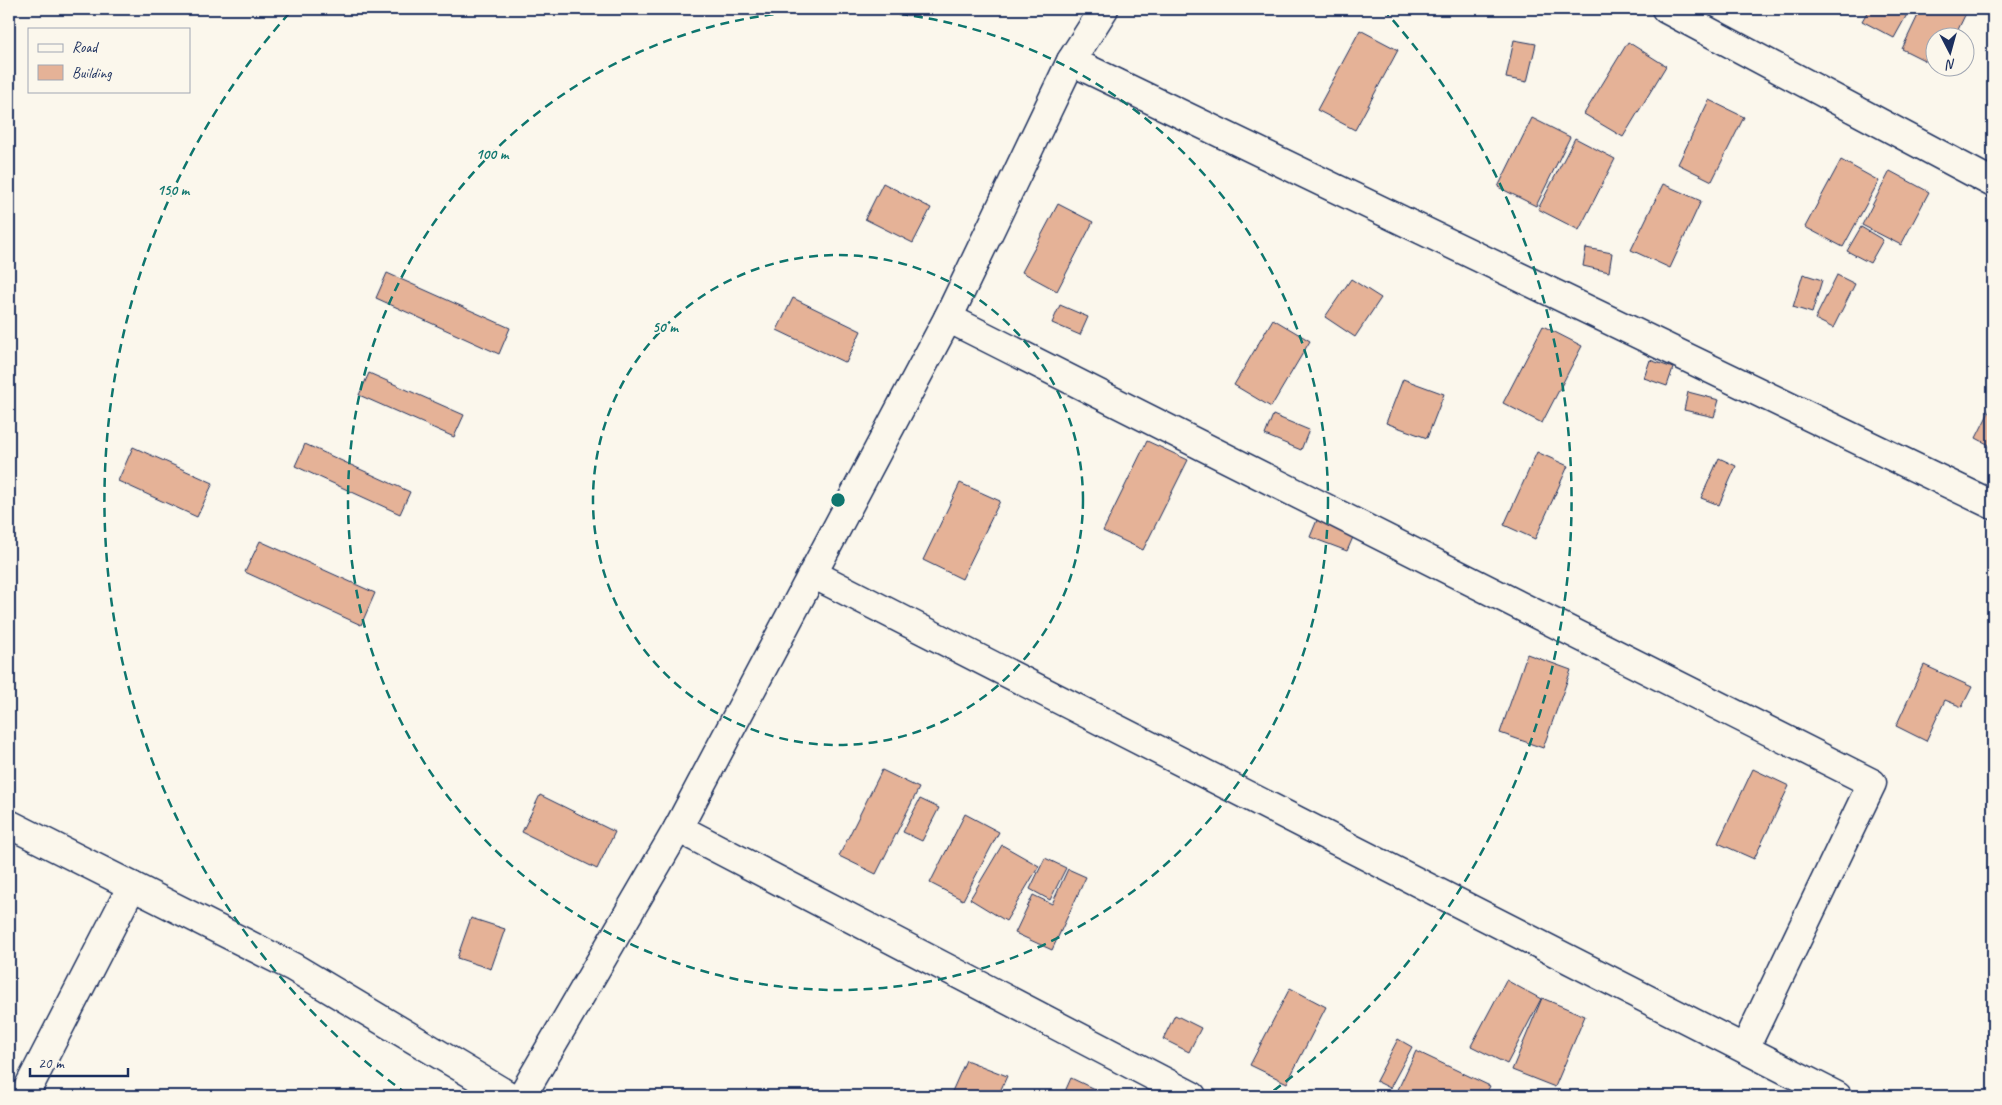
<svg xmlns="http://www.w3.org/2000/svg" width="2002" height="1105" viewBox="0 0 2002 1105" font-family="Caveat,sans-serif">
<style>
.building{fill:#e5b297;stroke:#1b2f5e}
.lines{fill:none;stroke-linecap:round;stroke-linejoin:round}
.minor-casing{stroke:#1b2f5e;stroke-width:31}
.minor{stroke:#fbf7ec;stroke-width:28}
.ring{fill:none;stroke:#0f766e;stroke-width:2.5;stroke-dasharray:9 6}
.centre{fill:#0f766e;stroke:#fbf7ec;stroke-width:2.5}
.ring-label{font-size:15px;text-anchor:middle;font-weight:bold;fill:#0f766e;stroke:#fbf7ec;stroke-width:4;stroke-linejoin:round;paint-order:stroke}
</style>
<rect width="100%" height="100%" fill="#fbf7ec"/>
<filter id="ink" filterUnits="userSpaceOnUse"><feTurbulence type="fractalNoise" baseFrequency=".02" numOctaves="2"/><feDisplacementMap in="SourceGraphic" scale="10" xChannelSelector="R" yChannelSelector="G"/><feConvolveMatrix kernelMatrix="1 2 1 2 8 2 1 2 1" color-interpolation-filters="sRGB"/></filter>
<g filter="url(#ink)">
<g class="building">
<path d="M 1869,9 L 1910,9 L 1894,38 L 1862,21 Z"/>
<path d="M 1921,9 L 1968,9 L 1954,38 L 1934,38 L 1934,65 L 1902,49 Z"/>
<path d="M 1360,30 L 1398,50 L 1355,130 L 1317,110 Z"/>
<path d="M 1514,40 L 1536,44 L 1527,82 L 1506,78 Z"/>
<path d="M 1628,42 L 1666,66 L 1623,137 L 1584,114 Z"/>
<path d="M 1709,100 L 1744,117 L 1712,181 L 1678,164 Z"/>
<path d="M 1532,118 L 1570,137 L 1536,206 L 1498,187 Z"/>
<path d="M 1575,138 L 1615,159 L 1579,230 L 1538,209 Z"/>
<path d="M 1841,160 L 1879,181 L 1843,247 L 1805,227 Z"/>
<path d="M 1890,171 L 1929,192 L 1901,245 L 1862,225 Z"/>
<path d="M 883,183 L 931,208 L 913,243 L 865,219 Z"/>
<path d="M 1663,184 L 1701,201 L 1670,268 L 1631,250 Z"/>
<path d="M 1058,204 L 1093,222 L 1057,291 L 1022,272 Z"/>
<path d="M 1861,227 L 1883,240 L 1870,263 L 1847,251 Z"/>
<path d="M 1586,248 L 1612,253 L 1609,272 L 1583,266 Z"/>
<path d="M 387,273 L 510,328 L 499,354 L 376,298 Z"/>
<path d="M 1803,274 L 1822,280 L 1812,313 L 1793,307 Z"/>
<path d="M 1837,275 L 1855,284 L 1833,328 L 1815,319 Z"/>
<path d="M 1351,279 L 1381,298 L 1355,337 L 1325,317 Z"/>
<path d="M 793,298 L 861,331 L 846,363 L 777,330 Z"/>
<path d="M 1060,305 L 1088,317 L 1080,335 L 1052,323 Z"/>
<path d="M 1273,319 L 1310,341 L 1271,407 L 1234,385 Z"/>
<path d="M 1543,326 L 1582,346 L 1542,423 L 1503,403 Z"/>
<path d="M 1650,360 L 1673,368 L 1667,386 L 1644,378 Z"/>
<path d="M 369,373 L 464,415 L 454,437 L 359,395 Z"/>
<path d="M 1403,379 L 1444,394 L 1427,438 L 1386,423 Z"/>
<path d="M 1688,392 L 1719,400 L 1714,417 L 1684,410 Z"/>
<path d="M 1993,404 L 1993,447 L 1976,438 Z"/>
<path d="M 1273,415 L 1309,430 L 1301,450 L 1265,435 Z"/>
<path d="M 1147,441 L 1188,460 L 1143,550 L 1103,531 Z"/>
<path d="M 305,444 L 410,492 L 400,514 L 295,466 Z"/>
<path d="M 133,447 L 213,483 L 197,517 L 118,481 Z"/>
<path d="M 1537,452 L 1568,466 L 1535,539 L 1504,525 Z"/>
<path d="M 1719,458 L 1736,466 L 1719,505 L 1701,498 Z"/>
<path d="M 960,483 L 1000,501 L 962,579 L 923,560 Z"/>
<path d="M 1317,520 L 1354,535 L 1347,551 L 1310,537 Z"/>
<path d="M 260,541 L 375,593 L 361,625 L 245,572 Z"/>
<path d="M 1527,654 L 1571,670 L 1543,748 L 1500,733 Z"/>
<path d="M 1924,665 L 1972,687 L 1962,707 L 1945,700 L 1926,741 L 1896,726 Z"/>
<path d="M 1753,769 L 1789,786 L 1754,859 L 1718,843 Z"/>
<path d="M 882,770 L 919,788 L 876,874 L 839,856 Z"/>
<path d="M 540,795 L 615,832 L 597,869 L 522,832 Z"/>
<path d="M 920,799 L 939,808 L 922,841 L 903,832 Z"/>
<path d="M 965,814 L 999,832 L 963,900 L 930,883 Z"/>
<path d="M 1002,845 L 1039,866 L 1006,921 L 970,899 Z"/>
<path d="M 1045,858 L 1066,868 L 1050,900 L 1030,889 Z"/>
<path d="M 1068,869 L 1086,877 L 1052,950 L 1015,933 L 1033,895 L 1052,904 Z"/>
<path d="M 471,918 L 505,929 L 491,969 L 457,958 Z"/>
<path d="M 1506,980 L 1541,999 L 1507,1064 L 1471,1046 Z"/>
<path d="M 1290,988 L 1326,1007 L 1287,1083 L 1250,1065 Z"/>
<path d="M 1542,998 L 1585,1016 L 1555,1087 L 1512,1070 Z"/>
<path d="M 1175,1015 L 1201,1028 L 1189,1052 L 1163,1039 Z"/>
<path d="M 1398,1039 L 1412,1047 L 1390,1088 L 1376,1081 Z"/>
<path d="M 1416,1051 L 1490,1086 L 1485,1096 L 1395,1096 Z"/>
<path d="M 966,1060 L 1007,1076 L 998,1096 L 950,1096 Z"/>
<path d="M 1071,1078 L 1109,1096 L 1063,1096 Z"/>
</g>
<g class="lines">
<defs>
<g id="minor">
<path d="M 1666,9 L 1993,183"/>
<path d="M 1071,61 L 1993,505"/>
<path d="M 948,318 L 1872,783 L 1745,1048"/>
<path d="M 813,574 L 1837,1096"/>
<path d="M 9,824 L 293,967 L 509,1096"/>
<path d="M 678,828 L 1192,1096"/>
<path d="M 24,1096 L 132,886"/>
<path d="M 522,1096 L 678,828 L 724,741 L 948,318 L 1071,61 L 1104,9"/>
</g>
</defs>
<use href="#minor" class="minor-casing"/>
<use href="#minor" class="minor"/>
</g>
</g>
<g class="ring">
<circle cx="838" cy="500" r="245"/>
<circle cx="838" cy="500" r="490"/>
<path d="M407 1094A734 734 0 0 1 293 9M1383 9A734 734 0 0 1 1269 1094"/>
</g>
<circle cx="838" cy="500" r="8" class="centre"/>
<g class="ring-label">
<text x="492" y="159">100 m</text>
<text x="173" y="195">150 m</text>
<text x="665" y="332">50 m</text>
</g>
<rect width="2002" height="1105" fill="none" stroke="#fbf7ec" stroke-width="30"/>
<rect x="15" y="15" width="1972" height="1075" fill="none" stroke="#1b2f5e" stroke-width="2" filter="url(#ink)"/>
<rect x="28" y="28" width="162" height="65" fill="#fbf7ec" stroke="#a1a7b3"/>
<rect x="38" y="44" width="25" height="8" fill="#fbf7ec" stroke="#a1a7b3"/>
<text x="72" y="52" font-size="15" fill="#1b2f5e">Road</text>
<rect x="38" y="65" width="25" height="15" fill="#e5b297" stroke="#a1a7b3"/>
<text x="72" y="78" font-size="15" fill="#1b2f5e">Building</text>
<g transform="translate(1950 52) rotate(174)"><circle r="24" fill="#fbf7ec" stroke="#a1a7b3"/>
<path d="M0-4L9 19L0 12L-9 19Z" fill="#1b2f5e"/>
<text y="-8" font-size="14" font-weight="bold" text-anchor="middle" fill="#1b2f5e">N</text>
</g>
<path d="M30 1068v8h98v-8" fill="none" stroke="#1b2f5e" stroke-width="2.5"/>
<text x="38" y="1068" font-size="15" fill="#1b2f5e" stroke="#fbf7ec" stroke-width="4" paint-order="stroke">20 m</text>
</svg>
